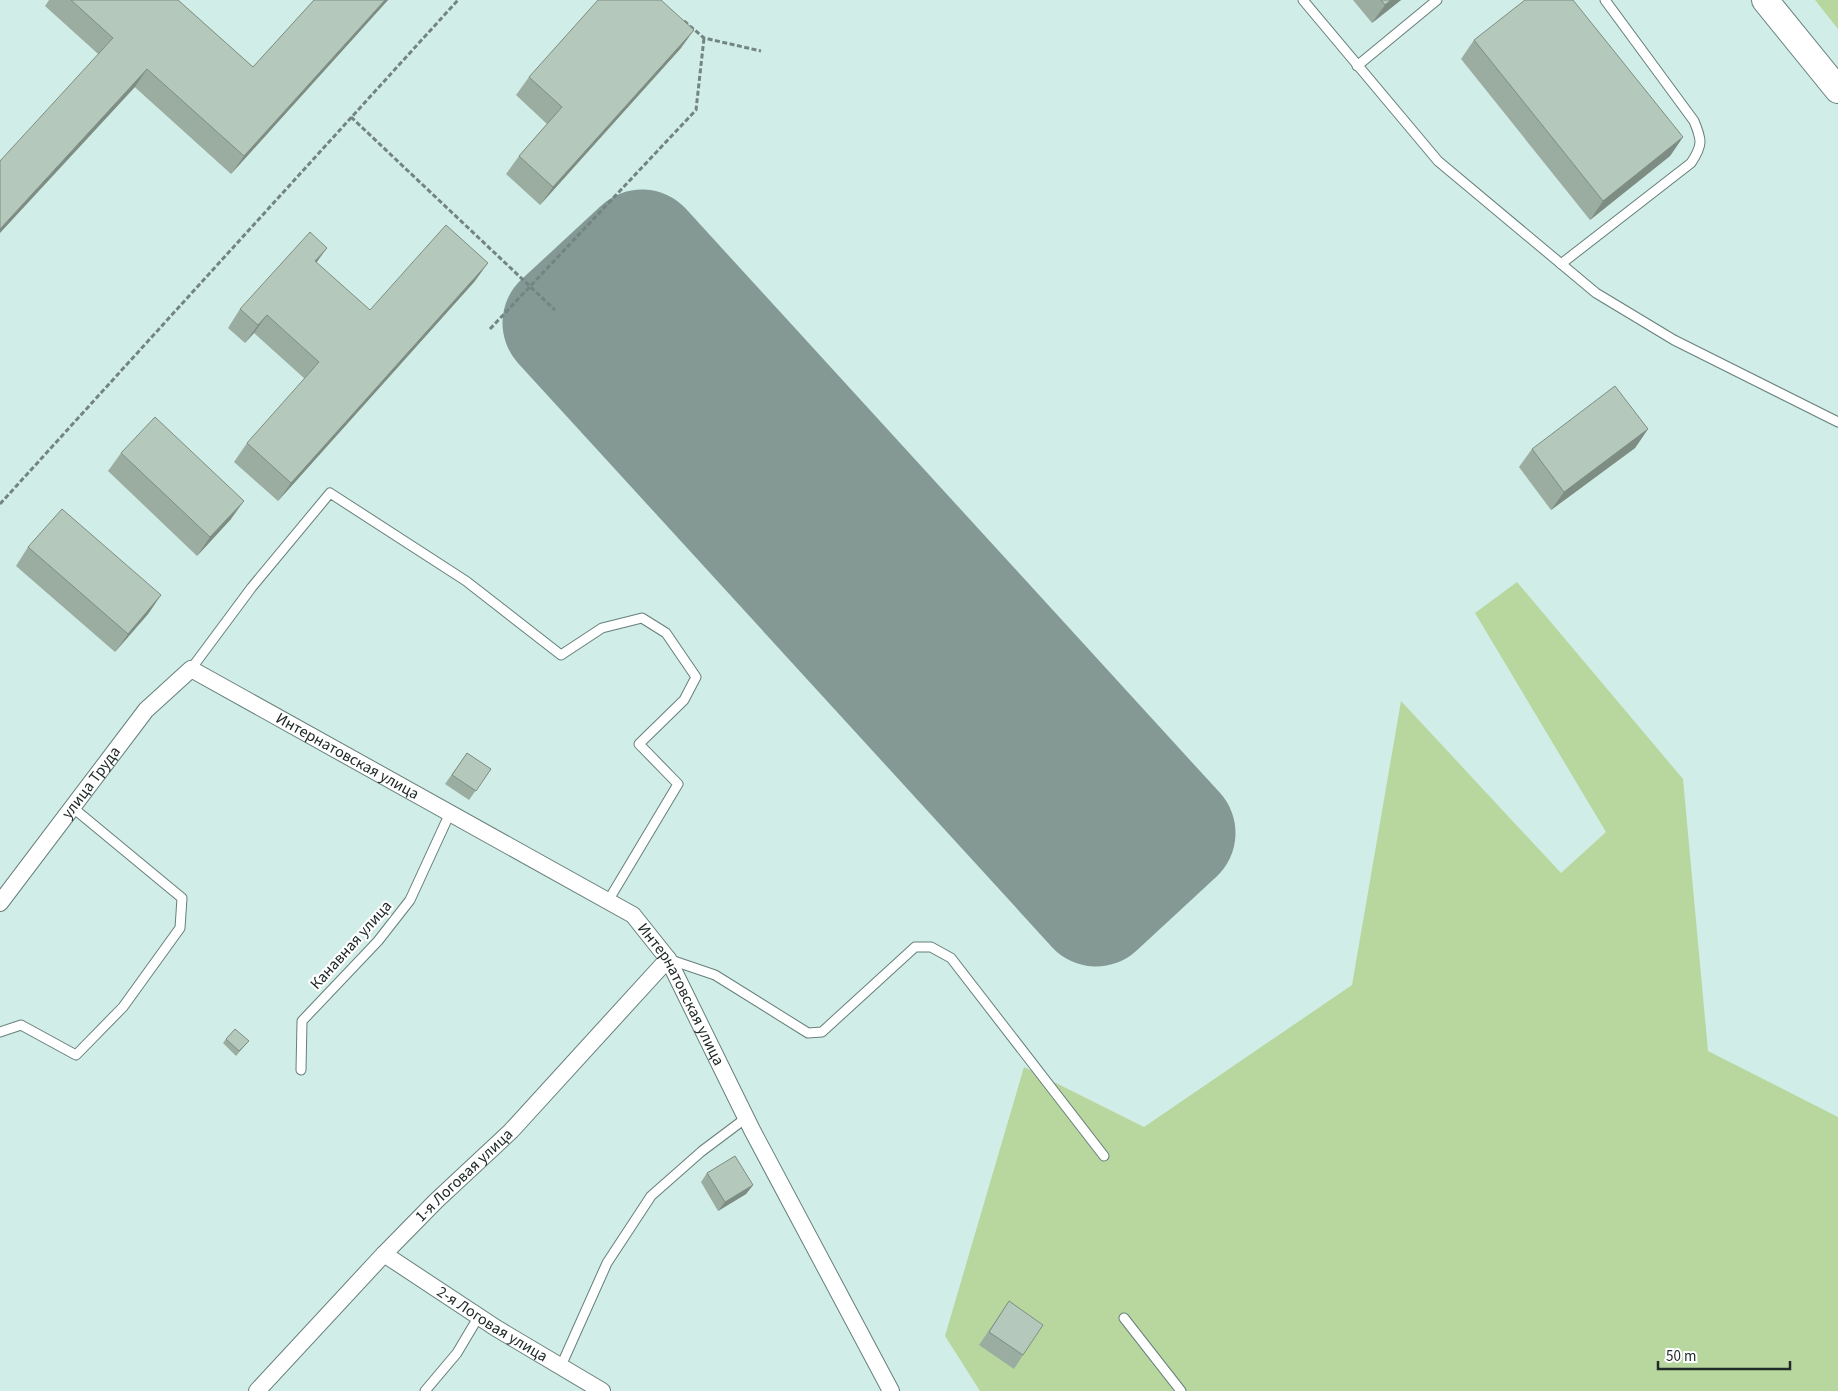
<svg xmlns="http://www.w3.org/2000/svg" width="1838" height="1391" viewBox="0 0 1838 1391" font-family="'Source Sans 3',sans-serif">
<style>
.green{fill:#b8d79f}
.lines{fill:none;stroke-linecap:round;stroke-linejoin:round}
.runway{stroke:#849894;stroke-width:119}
.service-casing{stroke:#667f7a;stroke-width:11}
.minor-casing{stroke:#667f7a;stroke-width:18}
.primary-casing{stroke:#667f7a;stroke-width:28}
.path{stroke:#738581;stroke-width:3;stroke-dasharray:5 2.5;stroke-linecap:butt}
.service{stroke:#fff;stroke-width:9}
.minor{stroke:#fff;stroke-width:16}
.primary{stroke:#fff;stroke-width:26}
.wall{fill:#9bada1}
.shaded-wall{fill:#7e8d83}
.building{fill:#b4c9bb;stroke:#7e8d83}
.labels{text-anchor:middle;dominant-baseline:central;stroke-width:4.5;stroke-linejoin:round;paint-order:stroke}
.street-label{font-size:16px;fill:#202a28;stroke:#fff}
</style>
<rect width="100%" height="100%" fill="#d1ede7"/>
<g class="green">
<path d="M 1815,0 L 1838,0 L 1838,29 Z"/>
<path d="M 1517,582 L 1683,779 L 1708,1051 L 1838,1117 L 1838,1391 L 980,1391 L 945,1336 L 1024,1067 L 1144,1127 L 1352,985 L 1401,701 L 1561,873 L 1606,832 L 1475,613 Z"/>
</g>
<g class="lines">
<path class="runway" d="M 642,249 L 1176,833 L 1096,907 L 562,323 Z"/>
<defs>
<g id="service">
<path d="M 1303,0 L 1438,161 L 1596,293 L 1674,340 L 1838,422"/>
<path d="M 1357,66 L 1437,0"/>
<path d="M 1561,264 L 1691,163 C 1703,145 1702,140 1694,121 L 1605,0"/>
<path d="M 191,669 L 252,587 L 330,493 L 466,581 L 561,655 L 602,628 L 642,618 L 666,633 L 696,677 L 684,700 L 639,744 L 678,784 L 608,901"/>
<path d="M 668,959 L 715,975 L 808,1033 L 822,1032 L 915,947 L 931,947 L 951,958 L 1104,1156"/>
<path d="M 0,1032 L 21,1025 L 76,1055 L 123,1007 L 180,928 L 182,898 L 72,807"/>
<path d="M 301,1070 L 302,1021 L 378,941 L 410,900 L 450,813"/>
<path d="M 1124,1318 L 1181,1391"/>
<path d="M 561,1366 L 607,1263 L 651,1196 L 702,1151 L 746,1118"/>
<path d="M 425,1391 L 457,1353 L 479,1316"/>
</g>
<g id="minor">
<path id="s1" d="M 0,903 L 146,710 L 191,669 L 633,915 L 668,959 L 752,1130 L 891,1391"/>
<path id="s2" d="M 384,1254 L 496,1328 L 602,1391"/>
<path id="s3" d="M 257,1391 L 384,1254 L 436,1201 L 511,1131 L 668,959"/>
</g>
<path id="primary" d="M 1765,0 L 1838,90"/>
</defs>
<use href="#service" class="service-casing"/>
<use href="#minor" class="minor-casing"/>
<use href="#primary" class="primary-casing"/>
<g class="path">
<path d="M 684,21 L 704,38 L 761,51"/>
<path d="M 351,117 L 555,310"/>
<path d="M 490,329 L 696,110 L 704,38"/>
<path d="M 0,504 L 458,0"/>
</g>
<use href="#service" class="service"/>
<use href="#minor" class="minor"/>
<use href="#primary" class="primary"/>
</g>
<g class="wall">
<path d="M 49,0 L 178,0 L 253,67 L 314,0 L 388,0 L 231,174 L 45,6 Z"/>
<path d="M 1353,0 L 1401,0 L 1372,23 Z"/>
<path d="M 1474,40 L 1683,137 L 1670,156 L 1590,220 L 1461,59 Z"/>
<path d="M 681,48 L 540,205 L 506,174 L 519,156 L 547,124 L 516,95 L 529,77 Z"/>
<path d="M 316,263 L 370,310 L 475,281 L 278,501 L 234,462 L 247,443 L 305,379 L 254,333 L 245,343 L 228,328 L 240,309 Z"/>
<path d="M 1648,429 L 1635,448 L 1551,510 L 1519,467 L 1532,449 Z"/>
<path d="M 121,453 L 231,519 L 197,556 L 108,471 Z"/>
<path d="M 28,547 L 161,595 L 148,614 L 115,652 L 16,566 Z"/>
<path d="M 467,753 L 491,769 L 469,800 L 445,784 Z"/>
<path d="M 226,1039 L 249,1041 L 236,1056 L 223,1043 Z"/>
<path d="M 707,1173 L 753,1185 L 746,1194 L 718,1211 L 701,1182 Z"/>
<path d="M 1009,1301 L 1023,1355 L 1014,1369 L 979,1345 Z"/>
</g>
<g class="shaded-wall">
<path d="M 385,0 L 388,0 L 231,174 L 244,156 Z"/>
<path d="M 1391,0 L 1401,0 L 1372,23 L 1385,5 Z"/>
<path d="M 694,30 L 681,48 L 540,205 L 553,187 Z"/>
<path d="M 147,69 L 135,87 L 0,233 L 0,229 Z"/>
<path d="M 1683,137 L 1670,156 L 1590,220 L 1603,201 Z"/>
<path d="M 327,248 L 314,266 L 315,261 Z"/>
<path d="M 488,263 L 475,281 L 278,501 L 291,483 Z"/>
<path d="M 267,315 L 254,333 L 245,343 L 258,325 Z"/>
<path d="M 1648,429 L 1635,448 L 1551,510 L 1564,492 Z"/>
<path d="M 244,501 L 231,519 L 197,556 L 210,537 Z"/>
<path d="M 161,595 L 148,614 L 115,652 L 128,634 Z"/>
<path d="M 753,1185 L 746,1194 L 718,1211 L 725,1202 Z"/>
</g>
<g class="building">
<path d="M 71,0 L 178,0 L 253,67 L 314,0 L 385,0 L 244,156 L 147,69 L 0,229 L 0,161 L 113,38 Z"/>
<path d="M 598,0 L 661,0 L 694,30 L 553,187 L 519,156 L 562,107 L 529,77 Z"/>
<path d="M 1381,0 L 1391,0 L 1385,5 Z"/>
<path d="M 1525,0 L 1573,0 L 1683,137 L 1603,201 L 1474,40 Z"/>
<path d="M 446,225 L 488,263 L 291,483 L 247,443 L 319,362 L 267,315 L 258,325 L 240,309 L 310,232 L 327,248 L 315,261 L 370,310 Z"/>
<path d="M 1615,386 L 1648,429 L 1564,492 L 1532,449 Z"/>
<path d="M 155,417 L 244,501 L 210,537 L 121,453 Z"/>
<path d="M 62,509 L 161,595 L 128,634 L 28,547 Z"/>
<path d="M 467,753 L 491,769 L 476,791 L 452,775 Z"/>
<path d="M 235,1029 L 249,1041 L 239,1051 L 226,1039 Z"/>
<path d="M 735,1156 L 753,1185 L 725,1202 L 707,1173 Z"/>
<path d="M 1009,1301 L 1043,1325 L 1023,1355 L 989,1332 Z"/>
</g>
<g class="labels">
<g class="street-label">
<text stroke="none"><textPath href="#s1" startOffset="482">Интернатовская улица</textPath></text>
<text stroke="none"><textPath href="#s1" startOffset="151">улица Труда</textPath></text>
<text transform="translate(351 945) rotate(-48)">Канавная улица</text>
<text stroke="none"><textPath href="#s1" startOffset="902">Интернатовская улица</textPath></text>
<text stroke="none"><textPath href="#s3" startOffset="299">1-я Логовая улица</textPath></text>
<text stroke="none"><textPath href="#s2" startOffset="129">2-я Логовая улица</textPath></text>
</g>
</g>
<path d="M1658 1361v8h132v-8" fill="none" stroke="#202a28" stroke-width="2.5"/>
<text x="1666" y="1361" font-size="15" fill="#202a28" stroke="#ffffff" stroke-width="4" paint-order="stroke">50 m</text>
</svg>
